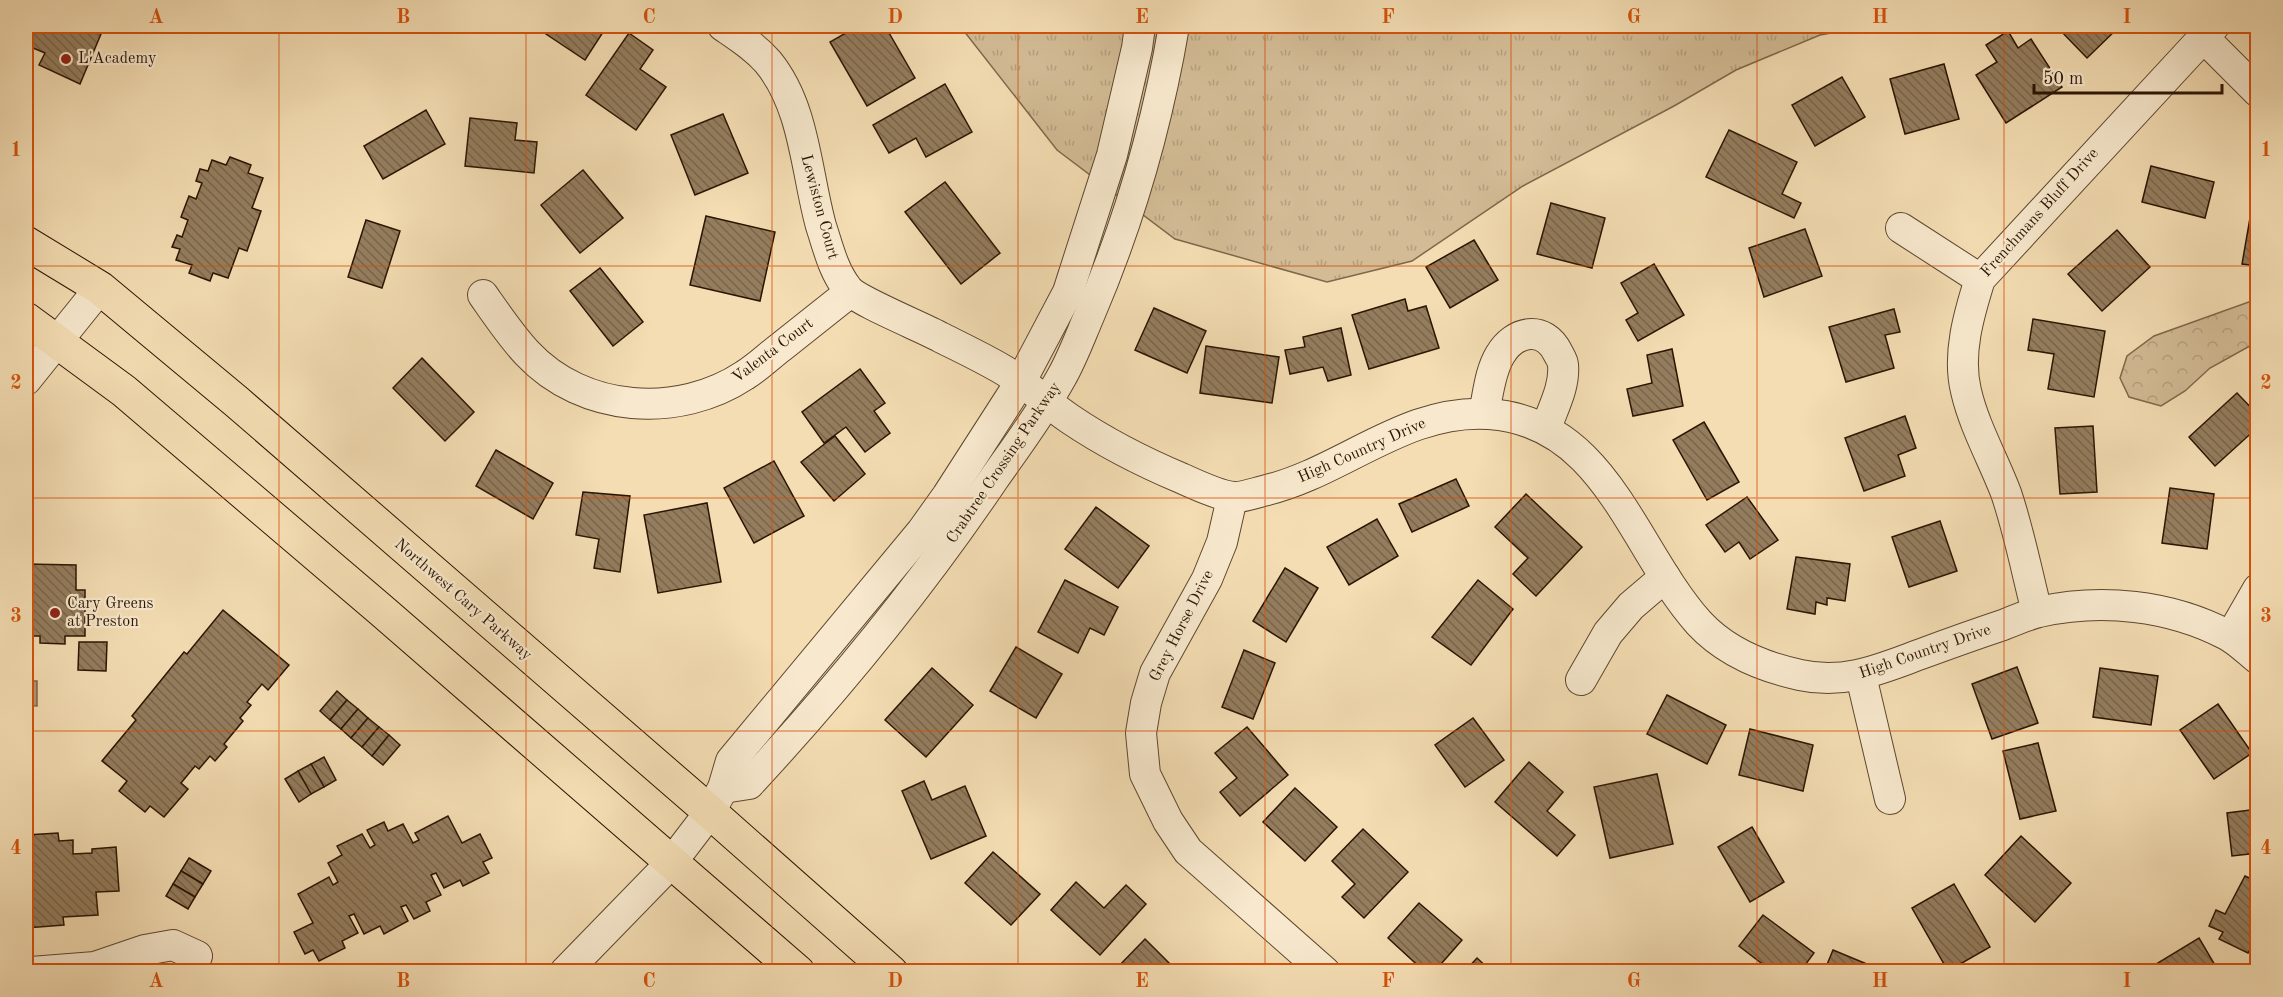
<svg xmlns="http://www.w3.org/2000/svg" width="2283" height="997" viewBox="0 0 2283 997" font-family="'Old Standard TT',serif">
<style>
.grass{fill:url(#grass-tufts);stroke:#7e684c;stroke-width:1.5}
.forest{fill:url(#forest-crowns);stroke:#7e684c;stroke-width:1.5}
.water{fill:#b09977;stroke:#7b6448;stroke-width:1.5}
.building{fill:url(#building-back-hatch);stroke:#2b1502;stroke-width:1.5}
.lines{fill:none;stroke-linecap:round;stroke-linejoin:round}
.street-casing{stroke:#5d472e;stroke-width:32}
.primary-casing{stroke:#2b1502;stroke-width:35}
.street{stroke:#f8e9ce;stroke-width:30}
.primary{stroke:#f4ddb3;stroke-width:33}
.grid{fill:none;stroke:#d5520b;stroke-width:1.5;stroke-opacity:0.55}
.poi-dot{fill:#8f2418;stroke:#f8e9ce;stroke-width:2}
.labels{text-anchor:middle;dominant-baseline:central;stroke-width:4.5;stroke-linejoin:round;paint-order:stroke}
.poi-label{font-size:16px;fill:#2b1502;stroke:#f8e9ce;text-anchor:start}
.street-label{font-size:16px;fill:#2b1502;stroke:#f8e9ce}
.neatline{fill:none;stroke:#d5520b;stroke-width:2}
.grid-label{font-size:20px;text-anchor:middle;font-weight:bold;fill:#d5520b}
</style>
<defs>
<pattern id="grass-tufts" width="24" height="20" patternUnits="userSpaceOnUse" patternTransform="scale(1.5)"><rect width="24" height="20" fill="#d2bb95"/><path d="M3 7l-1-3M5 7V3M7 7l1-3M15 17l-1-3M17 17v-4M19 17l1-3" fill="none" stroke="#b4a07f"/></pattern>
<pattern id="forest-crowns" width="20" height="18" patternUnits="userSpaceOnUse" patternTransform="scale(1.5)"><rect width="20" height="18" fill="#d2bb95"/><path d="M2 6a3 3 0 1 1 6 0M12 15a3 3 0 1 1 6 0" fill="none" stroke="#b4a07f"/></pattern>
<pattern id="building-back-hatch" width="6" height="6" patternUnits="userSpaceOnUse" patternTransform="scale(1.5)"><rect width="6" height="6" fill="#947d5e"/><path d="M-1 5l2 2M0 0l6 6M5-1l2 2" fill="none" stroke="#79654b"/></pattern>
</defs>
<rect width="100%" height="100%" fill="#f4ddb3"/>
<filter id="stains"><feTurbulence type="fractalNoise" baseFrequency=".00333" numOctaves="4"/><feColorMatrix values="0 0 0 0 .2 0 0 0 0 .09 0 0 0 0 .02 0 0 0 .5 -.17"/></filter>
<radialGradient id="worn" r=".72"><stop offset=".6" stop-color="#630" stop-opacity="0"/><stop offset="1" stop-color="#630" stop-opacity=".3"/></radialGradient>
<path class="grass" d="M 960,26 L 1869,26 L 1820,35 L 1736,70 L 1674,106 L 1523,186 L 1412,261 L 1327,282 L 1175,239 L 1057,150 Z"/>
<path class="forest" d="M 2257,299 L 2257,342 L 2210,368 L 2185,391 L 2161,406 L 2129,397 L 2120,378 L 2127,356 L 2154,336 Z"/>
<path class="water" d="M 26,681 L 37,681 L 37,706 L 26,705 Z"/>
<g class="building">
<path d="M 26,26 L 90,26 L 88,30 L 101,34 L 80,84 L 39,65 L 45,53 L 26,45 Z"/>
<path d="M 534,26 L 607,26 L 585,60 Z"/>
<path d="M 858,26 L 885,26 L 915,78 L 867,106 L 830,42 Z"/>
<path d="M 2062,26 L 2120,26 L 2087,58 L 2059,29 Z"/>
<path d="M 2008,31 L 2018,48 L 2031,39 L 2062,87 L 2006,123 L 1976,75 L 1997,62 L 1986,45 Z"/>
<path d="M 629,33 L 653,50 L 640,69 L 666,87 L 636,130 L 586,95 Z"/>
<path d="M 1944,64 L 1959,119 L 1905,134 L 1890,79 Z"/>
<path d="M 1842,77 L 1865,117 L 1815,146 L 1792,105 Z"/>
<path d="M 945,84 L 972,132 L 926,157 L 916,138 L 889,153 L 873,125 Z"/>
<path d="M 426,110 L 445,144 L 383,179 L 364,146 Z"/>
<path d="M 723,114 L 748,173 L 695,195 L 671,135 Z"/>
<path d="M 470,118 L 517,123 L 515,140 L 537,142 L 534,173 L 465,166 Z"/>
<path d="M 1729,130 L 1797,162 L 1782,194 L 1801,203 L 1794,218 L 1706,177 Z"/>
<path d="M 230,157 L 251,165 L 248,173 L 263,178 L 252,208 L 261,211 L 247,251 L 239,248 L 228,278 L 213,273 L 210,281 L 189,273 L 192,265 L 176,260 L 180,249 L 172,247 L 177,235 L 182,237 L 188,220 L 181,217 L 189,196 L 196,199 L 202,183 L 196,181 L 200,169 L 208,171 L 212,160 L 226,165 Z"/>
<path d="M 2151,166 L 2214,182 L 2205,218 L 2142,202 Z"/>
<path d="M 583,170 L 623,218 L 580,253 L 541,205 Z"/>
<path d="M 945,182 L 1000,253 L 961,284 L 905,212 Z"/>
<path d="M 2253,201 L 2258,202 L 2258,266 L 2242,264 Z"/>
<path d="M 1551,203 L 1605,218 L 1592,268 L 1537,254 Z"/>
<path d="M 706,216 L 775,232 L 760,301 L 690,285 Z"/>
<path d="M 366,220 L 400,231 L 382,288 L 348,277 Z"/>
<path d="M 1805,229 L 1822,276 L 1764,297 L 1749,248 Z"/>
<path d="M 2117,230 L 2150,267 L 2102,311 L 2068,274 Z"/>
<path d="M 1474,240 L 1498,280 L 1450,308 L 1426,267 Z"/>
<path d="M 1654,264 L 1684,315 L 1638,341 L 1626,320 L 1638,313 L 1621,283 Z"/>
<path d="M 600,268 L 643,322 L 613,346 L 570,291 Z"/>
<path d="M 1405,299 L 1408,311 L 1426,306 L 1439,348 L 1369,369 L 1352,315 Z"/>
<path d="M 1154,308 L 1206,331 L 1187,373 L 1135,350 Z"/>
<path d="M 1894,309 L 1900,332 L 1885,335 L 1894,368 L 1846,382 L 1829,327 Z"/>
<path d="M 2033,319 L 2105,331 L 2094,397 L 2048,389 L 2054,354 L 2028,350 Z"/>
<path d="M 1341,328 L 1351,375 L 1328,381 L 1323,367 L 1290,374 L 1285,350 L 1305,347 L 1303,337 Z"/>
<path d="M 1206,346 L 1279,357 L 1272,403 L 1200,393 Z"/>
<path d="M 1672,349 L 1683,406 L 1633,416 L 1627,389 L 1652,383 L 1647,355 Z"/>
<path d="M 422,358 L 474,412 L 445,441 L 393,388 Z"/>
<path d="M 860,369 L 885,403 L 874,411 L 890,433 L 865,452 L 846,427 L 824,443 L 802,412 Z"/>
<path d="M 2237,393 L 2258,415 L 2258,427 L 2215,466 L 2189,437 Z"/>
<path d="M 1905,416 L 1916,448 L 1898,455 L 1905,476 L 1864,491 L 1845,438 Z"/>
<path d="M 1704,422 L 1739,482 L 1707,500 L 1673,440 Z"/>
<path d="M 2093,426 L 2097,492 L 2060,494 L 2055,428 Z"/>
<path d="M 835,436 L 865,474 L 834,501 L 801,462 Z"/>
<path d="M 496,450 L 553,483 L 533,519 L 476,486 Z"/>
<path d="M 774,461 L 804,516 L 754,543 L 724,488 Z"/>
<path d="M 1456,479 L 1469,506 L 1412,532 L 1399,504 Z"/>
<path d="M 2170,488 L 2214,494 L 2207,549 L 2162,543 Z"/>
<path d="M 583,492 L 630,496 L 620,572 L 594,568 L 599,539 L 576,535 Z"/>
<path d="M 1526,494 L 1582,547 L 1536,596 L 1513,574 L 1528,558 L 1495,527 Z"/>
<path d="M 1747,497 L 1778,540 L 1750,559 L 1739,542 L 1725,552 L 1706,525 Z"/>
<path d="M 707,503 L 721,582 L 658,593 L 644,515 Z"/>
<path d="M 1096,507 L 1149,546 L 1118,588 L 1065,549 Z"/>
<path d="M 1377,519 L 1398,556 L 1349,585 L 1327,547 Z"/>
<path d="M 1940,521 L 1957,571 L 1909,587 L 1892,537 Z"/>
<path d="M 1796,557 L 1850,564 L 1845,601 L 1827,598 L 1827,605 L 1816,602 L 1815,614 L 1787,609 Z"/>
<path d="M 26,564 L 76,565 L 76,590 L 85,590 L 85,636 L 65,636 L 65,644 L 40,643 L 40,636 L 26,636 Z"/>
<path d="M 1285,568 L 1318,588 L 1286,642 L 1253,621 Z"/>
<path d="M 1065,580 L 1118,607 L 1104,635 L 1090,628 L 1078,653 L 1038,632 Z"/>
<path d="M 1478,580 L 1513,609 L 1471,665 L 1432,637 Z"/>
<path d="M 223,610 L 289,665 L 268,690 L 262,684 L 247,702 L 251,705 L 240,718 L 243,721 L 224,744 L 227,747 L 215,761 L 210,756 L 199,769 L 195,766 L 181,783 L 188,789 L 164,817 L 150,806 L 145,812 L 119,791 L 127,781 L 102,761 L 136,720 L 132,716 L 184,652 L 187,654 Z"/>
<path d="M 79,642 L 107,642 L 106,671 L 78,670 Z"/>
<path d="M 1016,647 L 1062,674 L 1036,718 L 990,691 Z"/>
<path d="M 1244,650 L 1275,663 L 1253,719 L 1222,707 Z"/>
<path d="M 2017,667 L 2038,723 L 1992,739 L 1972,684 Z"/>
<path d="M 932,668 L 973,705 L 926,757 L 885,720 Z"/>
<path d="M 2100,668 L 2158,676 L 2151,725 L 2093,717 Z"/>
<path d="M 337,691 L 347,700 L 330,720 L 320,711 Z"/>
<path d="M 1667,695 L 1726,725 L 1707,764 L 1647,734 Z"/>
<path d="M 347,700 L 358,709 L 341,729 L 330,720 Z"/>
<path d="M 2218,704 L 2252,753 L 2214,779 L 2180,730 Z"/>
<path d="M 358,709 L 368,718 L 351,738 L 341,729 Z"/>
<path d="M 368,718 L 379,727 L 362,747 L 351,738 Z"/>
<path d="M 1473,718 L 1504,760 L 1465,787 L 1435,745 Z"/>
<path d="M 379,727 L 389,735 L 372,756 L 362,747 Z"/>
<path d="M 1247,727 L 1288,775 L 1240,816 L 1220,792 L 1237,778 L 1215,753 Z"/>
<path d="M 1750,729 L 1813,745 L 1803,791 L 1739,775 Z"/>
<path d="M 389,735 L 400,745 L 383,765 L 372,756 Z"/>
<path d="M 2038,743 L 2056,811 L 2020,819 L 2003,751 Z"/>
<path d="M 324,757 L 336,780 L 324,787 L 311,764 Z"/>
<path d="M 1529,762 L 1563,792 L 1547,811 L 1575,835 L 1557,856 L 1495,802 Z"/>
<path d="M 311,764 L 324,787 L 311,794 L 298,771 Z"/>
<path d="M 298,771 L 311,794 L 299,802 L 285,779 Z"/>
<path d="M 1657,774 L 1673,844 L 1610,858 L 1594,787 Z"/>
<path d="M 924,781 L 932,800 L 965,786 L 986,836 L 931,859 L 902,791 Z"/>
<path d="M 1295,788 L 1337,827 L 1305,861 L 1263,822 Z"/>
<path d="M 2258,809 L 2258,853 L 2232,856 L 2227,813 Z"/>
<path d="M 448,816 L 462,843 L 480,834 L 492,858 L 483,862 L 489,873 L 463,886 L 460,880 L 444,888 L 436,873 L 431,875 L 441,895 L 426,902 L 430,911 L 414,919 L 406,905 L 401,907 L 408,921 L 384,934 L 380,926 L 364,934 L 354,914 L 349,916 L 358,933 L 342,941 L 345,948 L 319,961 L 313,950 L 305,954 L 294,932 L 313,923 L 298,894 L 329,877 L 333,885 L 338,882 L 328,863 L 342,855 L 337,846 L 362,834 L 370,848 L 375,845 L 367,830 L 384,822 L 388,831 L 403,824 L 413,843 L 419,840 L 415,833 Z"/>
<path d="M 1752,827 L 1784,882 L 1750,902 L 1718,847 Z"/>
<path d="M 1363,829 L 1408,872 L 1364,918 L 1342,897 L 1355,884 L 1332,861 Z"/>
<path d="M 58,833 L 59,841 L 73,840 L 73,854 L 92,853 L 92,849 L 116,847 L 119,891 L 96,892 L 98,915 L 63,917 L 64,925 L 26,928 L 26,835 Z"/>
<path d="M 2021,836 L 2071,883 L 2035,922 L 1985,875 Z"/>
<path d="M 993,852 L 1040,894 L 1011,925 L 965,883 Z"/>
<path d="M 189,858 L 211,871 L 203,884 L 181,871 Z"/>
<path d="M 181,871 L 203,884 L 195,897 L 173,884 Z"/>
<path d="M 2245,876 L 2258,882 L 2258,935 L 2248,953 L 2219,939 L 2223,932 L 2209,926 L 2216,910 L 2225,914 Z"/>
<path d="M 1076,882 L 1104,908 L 1126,885 L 1146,904 L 1100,955 L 1051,910 Z"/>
<path d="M 173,884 L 195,897 L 188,909 L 166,896 Z"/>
<path d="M 1954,884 L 1990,947 L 1948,971 L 1912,908 Z"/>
<path d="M 1419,903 L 1462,940 L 1434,972 L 1425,972 L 1388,938 Z"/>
<path d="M 1763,915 L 1814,953 L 1800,972 L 1773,972 L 1739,946 Z"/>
<path d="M 2199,938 L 2219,972 L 2143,972 Z"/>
<path d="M 1145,939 L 1178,972 L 1113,972 Z"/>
<path d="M 1833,950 L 1886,972 L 1824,972 Z"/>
<path d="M 1477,958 L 1492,972 L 1464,972 Z"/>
</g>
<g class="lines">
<defs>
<g id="street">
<path d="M 723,26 C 739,37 755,47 768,62 C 805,107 806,172 821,226 C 828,247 833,270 847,288 C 855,300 922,327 940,337 C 960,347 981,357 1000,368 C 1025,382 1046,403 1070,419 C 1104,442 1143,462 1181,478 C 1194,484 1222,497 1235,497 C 1244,497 1255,493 1263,491 C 1342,473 1405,408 1489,414 C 1606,422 1632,548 1699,623 C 1725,651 1763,667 1800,675 C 1845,685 1880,669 1921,654 C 1948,644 1976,634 2003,625 C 2015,620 2027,615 2039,612 C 2101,598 2170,605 2227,635 C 2238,641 2248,651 2258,659"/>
<path d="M 2203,37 L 2258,92"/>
<path d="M 1901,228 L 1980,279"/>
<path d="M 483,295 C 497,315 511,336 527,353 C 583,413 679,419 745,375 C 758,367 769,356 781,347 C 804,329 826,311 849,293"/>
<path d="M 26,380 L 100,288"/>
<path d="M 1484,413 C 1488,395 1490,371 1500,355 C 1514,331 1544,324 1558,353 C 1560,357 1563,361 1563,365 C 1565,387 1553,408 1546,428"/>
<path d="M 1232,498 L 1222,542 L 1207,579 L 1155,673 L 1146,703 L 1141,733 L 1145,774 L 1168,821 L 1188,851 L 1325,972"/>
<path d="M 2037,612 C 2027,573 2019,531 2006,493 C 1993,459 1974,426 1966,391 C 1957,354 1969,314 1980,279 L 2214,26"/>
<path d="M 2231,636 L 2258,589"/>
<path d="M 1861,676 L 1890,799"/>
<path d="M 1581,680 L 1608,633 L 1631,606 L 1665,577"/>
<path d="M 723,788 L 749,784 C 838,688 920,588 993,480 C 1017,446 1041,414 1061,378 C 1072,359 1080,337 1089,316 C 1129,223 1157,126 1174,26"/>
<path d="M 31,972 L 95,967 L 145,950 L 173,945 L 197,956"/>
<path d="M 565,972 L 671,863 L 710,812 L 723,788 L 731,761 L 922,531 L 947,496 L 1021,381 L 1068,292 L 1112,155 L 1137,48 L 1140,26"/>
</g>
<g id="primary">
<path d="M 26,243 L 100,288 L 237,402 L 710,812 L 891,972"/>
<path d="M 26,319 L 124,391 L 381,610 L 798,972"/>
</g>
</defs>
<use href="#street" class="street-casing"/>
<use href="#primary" class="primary-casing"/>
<use href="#street" class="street"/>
<use href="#primary" class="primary"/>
</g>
<path class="grid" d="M 279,26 L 279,972M 526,26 L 526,972M 772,26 L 772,972M 1018,26 L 1018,972M 1265,26 L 1265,972M 1511,26 L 1511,972M 1757,26 L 1757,972M 2004,26 L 2004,972M 26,266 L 2258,266M 26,498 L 2258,498M 26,731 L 2258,731"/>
<g class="poi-dot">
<circle cx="66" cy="59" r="6"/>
<circle cx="55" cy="613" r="6"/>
</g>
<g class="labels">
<g class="poi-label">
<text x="78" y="59">L'Academy</text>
<text x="67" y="604">Cary Greens<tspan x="67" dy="18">at Preston</tspan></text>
</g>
<g class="street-label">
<text transform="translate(819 207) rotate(75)">Lewiston Court</text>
<text transform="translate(2040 213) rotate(-48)">Frenchmans Bluff Drive</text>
<text transform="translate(773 351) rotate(-37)">Valenta Court</text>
<text transform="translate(1362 451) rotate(-24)">High Country Drive</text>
<text transform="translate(1004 463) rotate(-56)">Crabtree Crossing Parkway</text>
<text transform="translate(463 600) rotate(41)">Northwest Cary Parkway</text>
<text transform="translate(1182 626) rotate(-63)">Grey Horse Drive</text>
<text transform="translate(1925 652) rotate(-19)">High Country Drive</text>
</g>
</g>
<rect width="2283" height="997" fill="none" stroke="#f4ddb3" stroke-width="66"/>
<path d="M2034 84v9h188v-9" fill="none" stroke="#2b1502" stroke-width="3"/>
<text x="2043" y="84" font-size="18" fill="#2b1502" stroke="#f8e9ce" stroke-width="4.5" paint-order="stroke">50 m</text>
<rect x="33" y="33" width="2217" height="931" class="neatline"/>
<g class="grid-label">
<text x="156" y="23">A</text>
<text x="403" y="23">B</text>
<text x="649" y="23">C</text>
<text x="895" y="23">D</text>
<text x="1142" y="23">E</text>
<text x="1388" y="23">F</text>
<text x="1634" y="23">G</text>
<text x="1880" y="23">H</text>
<text x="2127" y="23">I</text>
<text x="16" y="156">1</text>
<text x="2266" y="156">1</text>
<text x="16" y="389">2</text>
<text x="2266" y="389">2</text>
<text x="16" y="622">3</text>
<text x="2266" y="622">3</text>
<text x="16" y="854">4</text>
<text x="2266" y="854">4</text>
<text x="156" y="987">A</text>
<text x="403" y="987">B</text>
<text x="649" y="987">C</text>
<text x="895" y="987">D</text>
<text x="1142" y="987">E</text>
<text x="1388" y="987">F</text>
<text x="1634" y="987">G</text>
<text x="1880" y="987">H</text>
<text x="2127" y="987">I</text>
</g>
<rect width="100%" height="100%" filter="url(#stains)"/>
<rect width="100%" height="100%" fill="url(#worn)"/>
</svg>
